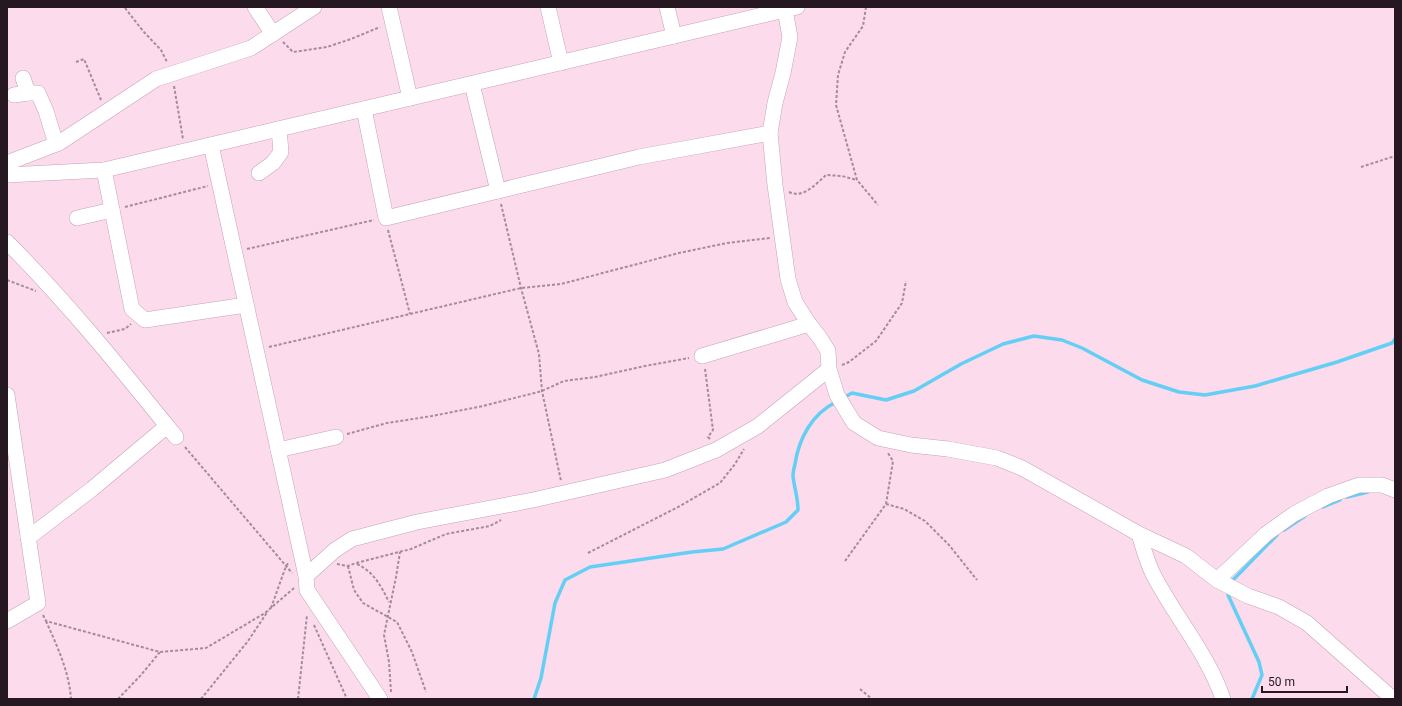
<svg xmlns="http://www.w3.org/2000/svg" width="1402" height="706" viewBox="0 0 1402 706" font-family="Roboto,sans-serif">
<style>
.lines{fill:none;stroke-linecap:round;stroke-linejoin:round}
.stream{stroke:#63cff5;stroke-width:3.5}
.minor-casing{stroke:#c7a2b7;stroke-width:16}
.path{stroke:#a58c9a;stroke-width:2;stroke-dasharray:3 2;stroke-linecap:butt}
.minor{stroke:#fff;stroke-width:15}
</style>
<rect width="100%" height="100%" fill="#fbdbec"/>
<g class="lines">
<g class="stream">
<path d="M 843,398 L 852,393 L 886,400 L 914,391 L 961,364 L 1003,344 L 1034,336 L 1062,340 L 1082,348 L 1142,380 L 1179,392 L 1205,395 L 1255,386 L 1337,362 L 1392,343 L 1395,339"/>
<path d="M 1347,497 L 1368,492"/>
<path d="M 1323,507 L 1340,500"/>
<path d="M 1284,530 L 1305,516"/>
<path d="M 1230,583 L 1277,535"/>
<path d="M 1229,591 L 1228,595 L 1259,662 L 1262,675 L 1252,699"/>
<path d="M 534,699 L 541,678 L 555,603 L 565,580 L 590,567 L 692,552 L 723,549 L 786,522 L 798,510 C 798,497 794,487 793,476 C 793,472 794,468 795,464 C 799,438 812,414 836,402"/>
</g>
<defs>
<g id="minor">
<path d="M 255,7 L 273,34"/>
<path d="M 389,7 L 410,98"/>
<path d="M 548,7 L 561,63"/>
<path d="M 667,7 L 674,36"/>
<path d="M 785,10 L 790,37 L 783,73 L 775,103 L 770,133 L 775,185 L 788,279 L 795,302 L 809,324 L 820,338 L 828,351 L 829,369 L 837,395 L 854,423 L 878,438 L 911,445 L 948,449 L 997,458 L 1022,468 L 1139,534 L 1186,556 L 1217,580 L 1248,596 L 1279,607 L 1307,623 L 1393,699"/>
<path d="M 23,78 L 28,93 L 38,93 L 46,111 L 56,144"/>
<path d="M 472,84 L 498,191"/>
<path d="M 14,95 L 28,93"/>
<path d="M 364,109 L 386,218 L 639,157 L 770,133"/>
<path d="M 211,145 L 306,576 L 307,590 L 380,699"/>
<path d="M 7,163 L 59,143 L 156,79 L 251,48 L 314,7"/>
<path d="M 104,170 L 132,309 L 145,320 L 246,305"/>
<path d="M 259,173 L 273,163 L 281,152 L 279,129"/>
<path d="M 7,175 L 104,170 L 797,7"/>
<path d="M 77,218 L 112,210"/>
<path d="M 7,242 C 68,303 122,370 176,437"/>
<path d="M 702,356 L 809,324"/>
<path d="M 7,395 L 38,603 L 7,621"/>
<path d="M 278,450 L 336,437"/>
<path d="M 1139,534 C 1143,547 1147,562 1153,574 C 1175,617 1208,654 1223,699"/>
<path d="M 28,538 L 92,489 L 167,426"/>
<path d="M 306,576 L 335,550 L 352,539 L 417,522 L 533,500 L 665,470 L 716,450 L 758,426 L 829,369"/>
<path d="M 1217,580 L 1266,534 L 1294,514 L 1328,496 L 1359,485 L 1382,485 L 1395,490"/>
</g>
</defs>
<use href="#minor" class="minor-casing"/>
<g class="path">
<path d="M 866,7 L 863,26 L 845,52 L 838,75 L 836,105 L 857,180 L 878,205"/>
<path d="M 125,8 L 143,31 L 161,50 L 167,62"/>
<path d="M 283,42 L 293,52 L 327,47 L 351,39 L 380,27"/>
<path d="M 76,62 L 84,59 L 101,100"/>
<path d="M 174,86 L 183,139"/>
<path d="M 1361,167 L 1395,156"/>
<path d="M 789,192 C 803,199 816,184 826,175 L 842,176 L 857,180"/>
<path d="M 501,204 L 521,288 L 539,354 L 542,391 L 561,481"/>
<path d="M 125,207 L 208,186"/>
<path d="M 388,230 L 410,314"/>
<path d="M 247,249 L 374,220"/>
<path d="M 7,280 L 36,291"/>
<path d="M 107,333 L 125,329 L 131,324"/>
<path d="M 269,347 L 521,288 L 561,284 L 679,253 L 727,243 L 770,238"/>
<path d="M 842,365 L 849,362 L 876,341 L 902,303 L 906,281"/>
<path d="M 705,369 L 713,430 L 708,437 L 710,439"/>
<path d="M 347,434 L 387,423 L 432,416 L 483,406 L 542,391 L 564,381 L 595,377 L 645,366 L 689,358"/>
<path d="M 185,447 L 292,573"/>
<path d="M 886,504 L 904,509 L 925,521 L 949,545 L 977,580"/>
<path d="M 588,553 L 680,506 L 720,483 L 735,464 L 744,449"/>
<path d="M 845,561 L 886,504 L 893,461 L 888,453"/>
<path d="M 337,564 L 348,566 L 356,563 L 411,549 L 446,534 L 490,526 L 501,520"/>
<path d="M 357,564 C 374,572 381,586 389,602"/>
<path d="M 348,566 L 354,590 L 363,603 L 397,622 L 412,652 L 426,692"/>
<path d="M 271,608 L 286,566 L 289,562"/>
<path d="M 43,615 L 46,621 L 160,652 L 206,648 L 265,613 L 294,588"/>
<path d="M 46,621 C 57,646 69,671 71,699"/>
<path d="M 314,625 L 347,699"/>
<path d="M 860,689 L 872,699"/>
<path d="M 391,692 L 389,662 L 384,635 L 396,577 L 400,552"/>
<path d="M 118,699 L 141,675 L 160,652"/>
<path d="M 201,699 L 248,641 L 268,611"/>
<path d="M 298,699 L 307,615"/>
</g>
<use href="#minor" class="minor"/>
</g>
<rect width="1402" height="706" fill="none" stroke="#251820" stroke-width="16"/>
<path d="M1262 686v6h85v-6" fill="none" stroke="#251820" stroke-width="2"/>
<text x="1268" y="686" font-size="12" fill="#251820" stroke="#fbdbec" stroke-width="3" paint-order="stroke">50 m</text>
</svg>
